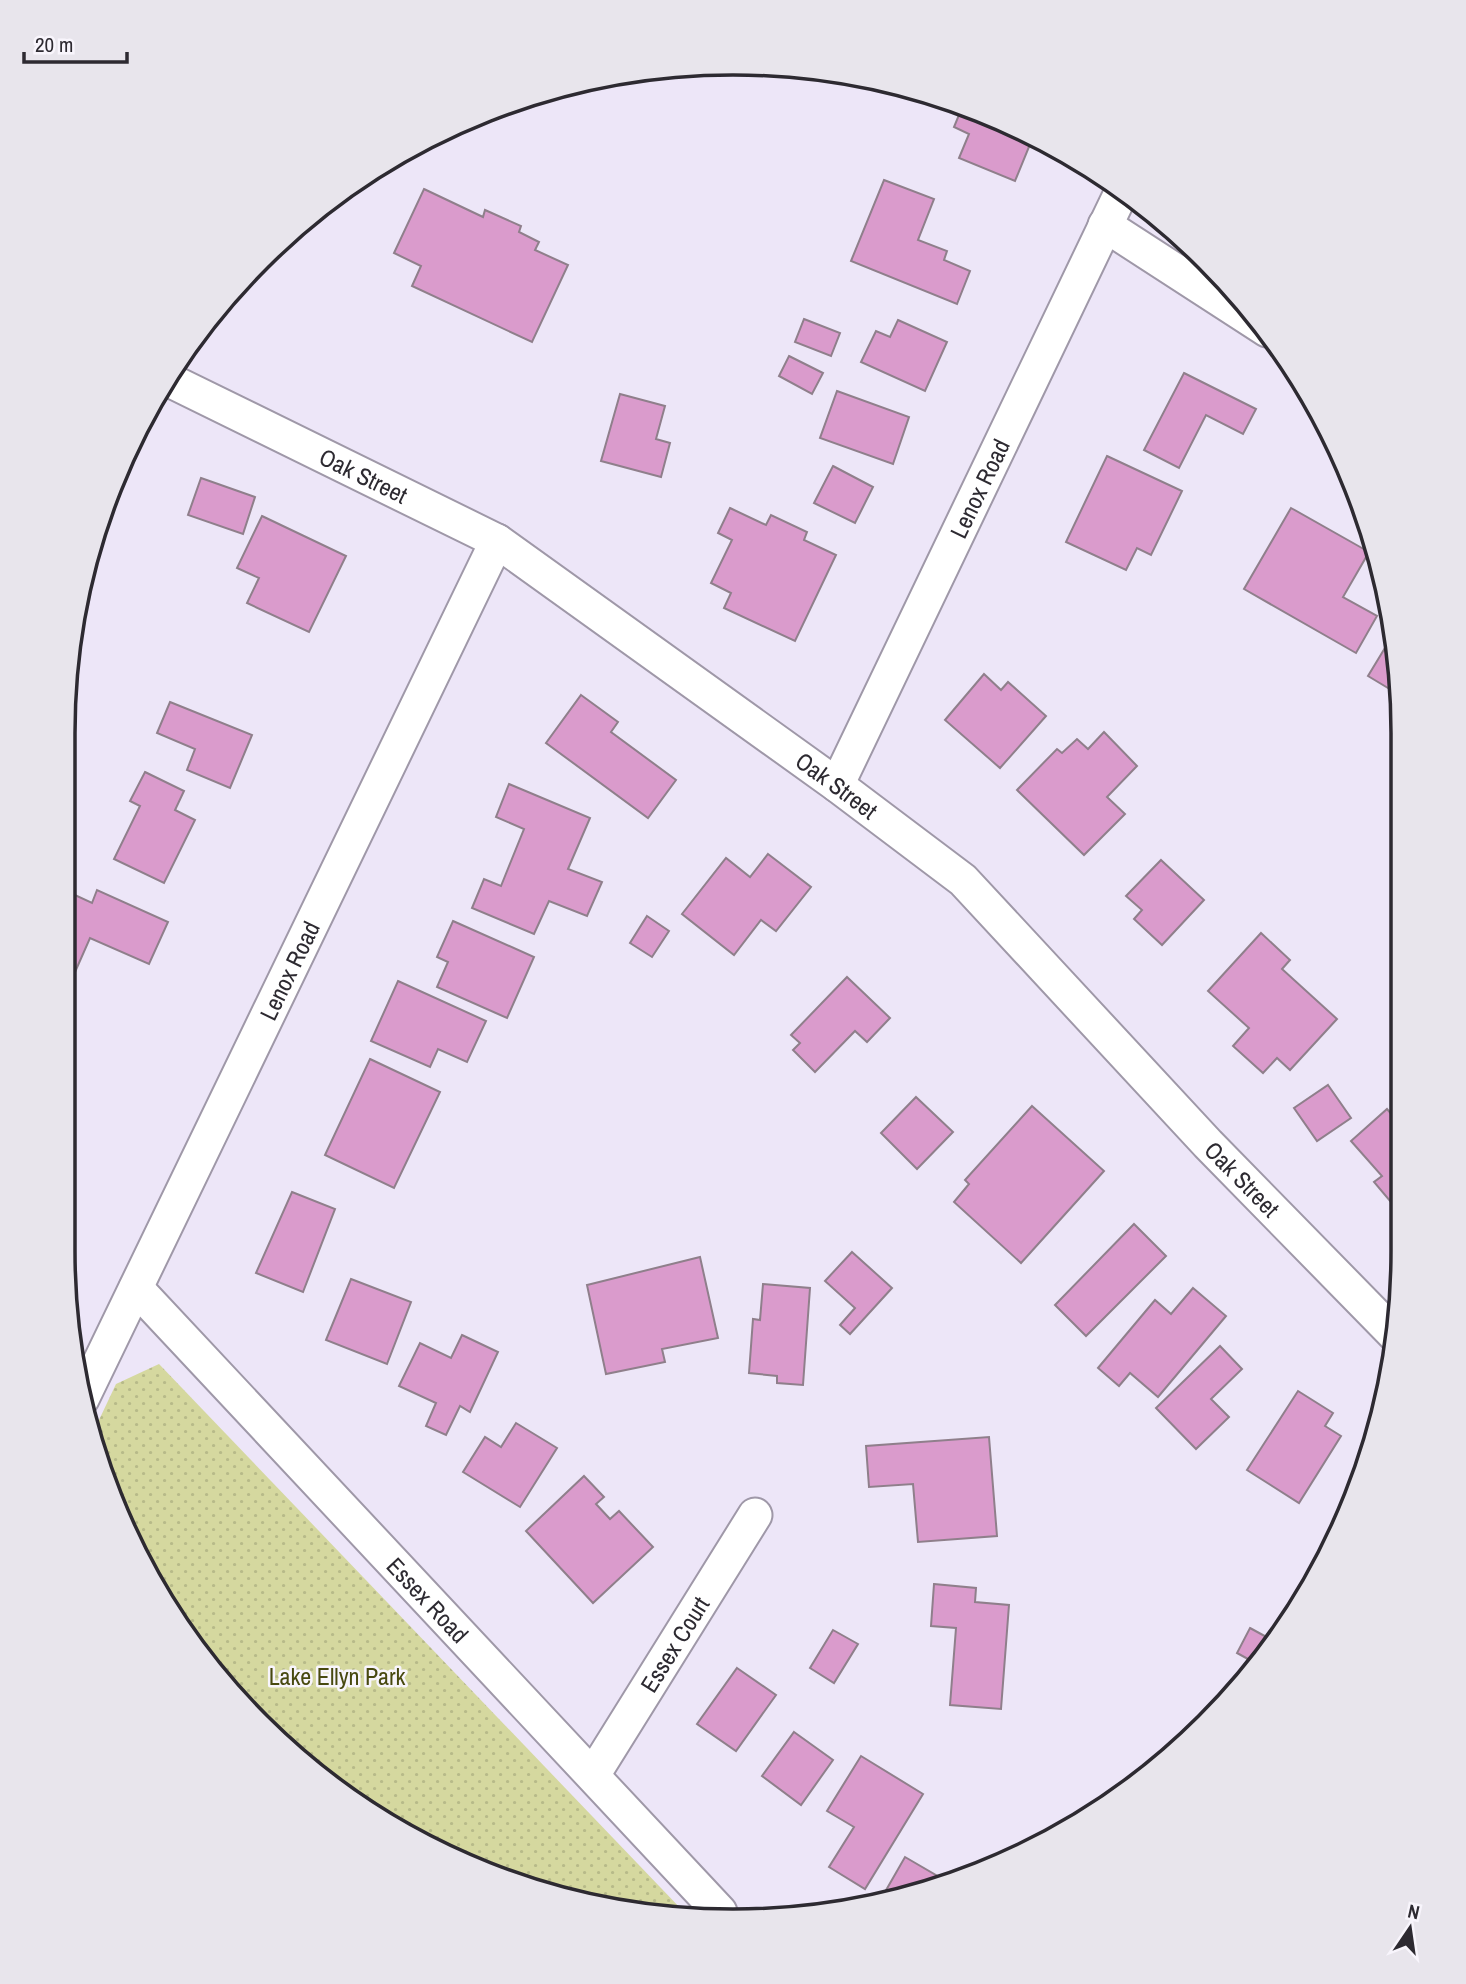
<svg xmlns="http://www.w3.org/2000/svg" width="1466" height="1984" viewBox="0 0 1466 1984" font-family="'Archivo Narrow',sans-serif">
<style>
.park{fill:url(#park-dots)}
.building{fill:#da9bcc;stroke:#8f7f8b;stroke-width:2}
.lines{fill:none;stroke-linecap:round;stroke-linejoin:round}
.minor-casing{stroke:#9f98a8;stroke-width:37}
.minor{stroke:#fff;stroke-width:33}
.labels{text-anchor:middle;dominant-baseline:central;stroke-width:5;stroke-linejoin:round;paint-order:stroke}
.street-label{font-size:24px;fill:#2d2a31;stroke:#f8f5fc}
.park-label{font-size:24px;fill:#48490f;stroke:#f8f5fc}
.rim{fill:none;stroke:#2d2a31;stroke-width:3.5}
</style>
<defs>
<pattern id="park-dots" width="8" height="8" patternUnits="userSpaceOnUse" patternTransform="scale(1.75)"><rect width="8" height="8" fill="#d5d89f"/><path d="M2 2h.1M6 6h.1" fill="none" stroke="#b7ba89" stroke-width="1.8" stroke-linecap="round"/></pattern>
</defs>
<rect width="100%" height="100%" fill="#ede6f8"/>
<path class="park" d="M 159,1364 L 683,1911 L 603,1908 L 437,1852 L 292,1755 L 176,1623 L 91,1437 L 116,1384 Z"/>
<g class="building">
<path d="M 963,105 L 1033,137 L 1015,181 L 959,158 L 969,134 L 954,127 Z"/>
<path d="M 884,180 L 934,199 L 918,240 L 947,251 L 944,260 L 970,271 L 957,304 L 851,261 Z"/>
<path d="M 424,189 L 483,217 L 485,210 L 521,226 L 519,232 L 539,242 L 535,250 L 568,265 L 532,342 L 412,286 L 421,266 L 394,253 Z"/>
<path d="M 804,319 L 840,333 L 831,356 L 795,342 Z"/>
<path d="M 898,320 L 947,342 L 925,391 L 861,362 L 876,331 L 890,337 Z"/>
<path d="M 789,356 L 823,373 L 812,394 L 779,376 Z"/>
<path d="M 1184,373 L 1256,409 L 1243,434 L 1206,415 L 1179,468 L 1144,450 Z"/>
<path d="M 837,391 L 909,417 L 893,464 L 820,438 Z"/>
<path d="M 620,394 L 665,406 L 656,439 L 670,443 L 661,477 L 601,461 Z"/>
<path d="M 1107,456 L 1182,491 L 1151,555 L 1137,548 L 1126,570 L 1066,542 Z"/>
<path d="M 833,466 L 873,487 L 855,523 L 814,503 Z"/>
<path d="M 201,478 L 255,497 L 243,534 L 188,515 Z"/>
<path d="M 730,508 L 766,525 L 771,515 L 807,532 L 804,540 L 836,555 L 795,641 L 724,608 L 731,593 L 711,583 L 732,540 L 718,533 Z"/>
<path d="M 1291,508 L 1369,552 L 1343,597 L 1377,616 L 1356,653 L 1244,589 Z"/>
<path d="M 262,516 L 346,556 L 309,632 L 247,603 L 259,578 L 237,568 Z"/>
<path d="M 1394,633 L 1397,645 L 1398,694 L 1368,676 Z"/>
<path d="M 984,674 L 1001,690 L 1008,682 L 1046,716 L 1000,768 L 945,720 Z"/>
<path d="M 581,695 L 618,722 L 611,732 L 676,780 L 648,818 L 546,743 Z"/>
<path d="M 170,702 L 252,735 L 230,788 L 187,770 L 195,749 L 157,733 Z"/>
<path d="M 1104,732 L 1137,766 L 1107,797 L 1125,814 L 1084,855 L 1017,790 L 1057,749 L 1062,753 L 1077,739 L 1088,749 Z"/>
<path d="M 145,772 L 184,791 L 175,810 L 195,820 L 164,883 L 114,859 L 140,806 L 130,801 Z"/>
<path d="M 509,784 L 590,818 L 568,869 L 602,882 L 587,916 L 549,901 L 534,934 L 472,908 L 484,879 L 501,886 L 524,829 L 496,817 Z"/>
<path d="M 768,854 L 811,887 L 776,931 L 761,920 L 734,955 L 682,914 L 726,858 L 750,877 Z"/>
<path d="M 1161,860 L 1204,900 L 1162,945 L 1134,919 L 1142,910 L 1126,896 Z"/>
<path d="M 64,890 L 92,903 L 97,890 L 168,922 L 149,964 L 90,938 L 64,997 Z"/>
<path d="M 647,916 L 669,931 L 652,957 L 630,943 Z"/>
<path d="M 453,921 L 534,957 L 507,1018 L 437,987 L 448,962 L 437,957 Z"/>
<path d="M 1261,933 L 1290,960 L 1282,969 L 1337,1019 L 1290,1070 L 1277,1058 L 1263,1073 L 1233,1046 L 1249,1028 L 1208,991 Z"/>
<path d="M 847,977 L 890,1018 L 867,1042 L 855,1031 L 815,1072 L 793,1050 L 800,1043 L 791,1035 Z"/>
<path d="M 398,981 L 486,1021 L 467,1062 L 438,1049 L 430,1067 L 371,1041 Z"/>
<path d="M 370,1059 L 440,1092 L 394,1188 L 325,1155 Z"/>
<path d="M 1328,1085 L 1351,1118 L 1317,1141 L 1294,1108 Z"/>
<path d="M 916,1097 L 953,1132 L 917,1169 L 881,1133 Z"/>
<path d="M 1032,1106 L 1104,1171 L 1021,1263 L 954,1202 L 969,1184 L 965,1180 Z"/>
<path d="M 1387,1109 L 1400,1124 L 1401,1214 L 1374,1182 L 1382,1176 L 1351,1141 Z"/>
<path d="M 292,1192 L 335,1209 L 303,1292 L 256,1273 Z"/>
<path d="M 1134,1224 L 1166,1256 L 1086,1336 L 1055,1305 Z"/>
<path d="M 852,1252 L 892,1288 L 850,1334 L 840,1325 L 855,1308 L 825,1281 Z"/>
<path d="M 700,1257 L 718,1338 L 662,1349 L 665,1362 L 606,1374 L 587,1285 Z"/>
<path d="M 351,1279 L 411,1302 L 387,1364 L 326,1340 Z"/>
<path d="M 763,1284 L 810,1288 L 803,1385 L 777,1383 L 777,1376 L 749,1373 L 753,1319 L 760,1320 Z"/>
<path d="M 1193,1288 L 1226,1316 L 1158,1397 L 1130,1373 L 1119,1386 L 1098,1368 L 1155,1300 L 1171,1314 Z"/>
<path d="M 462,1335 L 498,1352 L 470,1412 L 460,1406 L 446,1435 L 426,1426 L 436,1403 L 399,1386 L 420,1343 L 451,1358 Z"/>
<path d="M 1220,1346 L 1242,1369 L 1211,1399 L 1229,1417 L 1196,1449 L 1156,1408 Z"/>
<path d="M 1298,1391 L 1333,1413 L 1325,1426 L 1341,1436 L 1299,1503 L 1247,1470 Z"/>
<path d="M 516,1423 L 557,1448 L 520,1507 L 463,1472 L 485,1437 L 501,1447 Z"/>
<path d="M 989,1437 L 997,1536 L 918,1542 L 913,1484 L 869,1487 L 866,1446 Z"/>
<path d="M 584,1476 L 604,1497 L 596,1504 L 610,1519 L 619,1511 L 653,1547 L 593,1603 L 526,1531 Z"/>
<path d="M 934,1584 L 976,1588 L 975,1602 L 1009,1605 L 1001,1709 L 950,1705 L 956,1628 L 931,1626 Z"/>
<path d="M 1250,1628 L 1272,1640 L 1229,1700 L 1226,1698 L 1248,1659 L 1237,1653 Z"/>
<path d="M 833,1630 L 858,1644 L 834,1683 L 810,1668 Z"/>
<path d="M 737,1668 L 776,1695 L 736,1751 L 697,1724 Z"/>
<path d="M 794,1732 L 833,1760 L 801,1805 L 762,1776 Z"/>
<path d="M 861,1756 L 923,1794 L 865,1889 L 829,1867 L 854,1827 L 827,1811 Z"/>
<path d="M 905,1857 L 946,1881 L 881,1899 Z"/>
</g>
<g class="lines">
<defs>
<g id="minor">
<path d="M 1105,225 L 1267,330"/>
<path id="s1" d="M 167,379 L 497,541 L 837,785 L 963,880 L 1208,1144 L 1395,1335"/>
<path id="s2" d="M 837,785 L 1122,191"/>
<path id="s3" d="M 136,1288 L 720,1912"/>
<path id="s4" d="M 82,1399 L 497,541"/>
<path id="s5" d="M 593,1775 L 755,1515"/>
</g>
</defs>
<use href="#minor" class="minor-casing"/>
<use href="#minor" class="minor"/>
</g>
<g class="labels">
<g class="street-label">
<text stroke="none"><textPath href="#s1" startOffset="219">Oak Street</textPath></text>
<text stroke="none"><textPath href="#s2" startOffset="329">Lenox Road</textPath></text>
<text stroke="none"><textPath href="#s1" startOffset="786">Oak Street</textPath></text>
<text stroke="none"><textPath href="#s4" startOffset="476">Lenox Road</textPath></text>
<text stroke="none"><textPath href="#s1" startOffset="1353">Oak Street</textPath></text>
<text stroke="none"><textPath href="#s3" startOffset="427">Essex Road</textPath></text>
<text stroke="none"><textPath href="#s5" startOffset="154">Essex Court</textPath></text>
</g>
<g class="park-label">
<text x="337" y="1676">Lake Ellyn Park</text>
</g>
</g>
<path d="M0 0H1466V1984H0ZM733 75H733A658 658 0 0 1 1391 733V1251A658 658 0 0 1 733 1909H733A658 658 0 0 1 75 1251V733A658 658 0 0 1 733 75Z" fill="#e8e5ec" fill-rule="evenodd"/>
<path class="rim" d="M733 75H733A658 658 0 0 1 1391 733V1251A658 658 0 0 1 733 1909H733A658 658 0 0 1 75 1251V733A658 658 0 0 1 733 75Z"/>
<g transform="translate(1410 1928) rotate(13)" stroke="#f8f5fc" stroke-width="5" paint-order="stroke">
<path d="M0-5L12 26L0 18L-12 26Z" fill="#2d2a31"/>
<text y="-10" font-size="19" font-weight="bold" text-anchor="middle" fill="#2d2a31">N</text>
</g>
<path d="M24 52v10h103v-10" fill="none" stroke="#2d2a31" stroke-width="3.5"/>
<text x="35" y="52" font-size="21" fill="#2d2a31" stroke="#f8f5fc" stroke-width="5" paint-order="stroke">20 m</text>
</svg>
